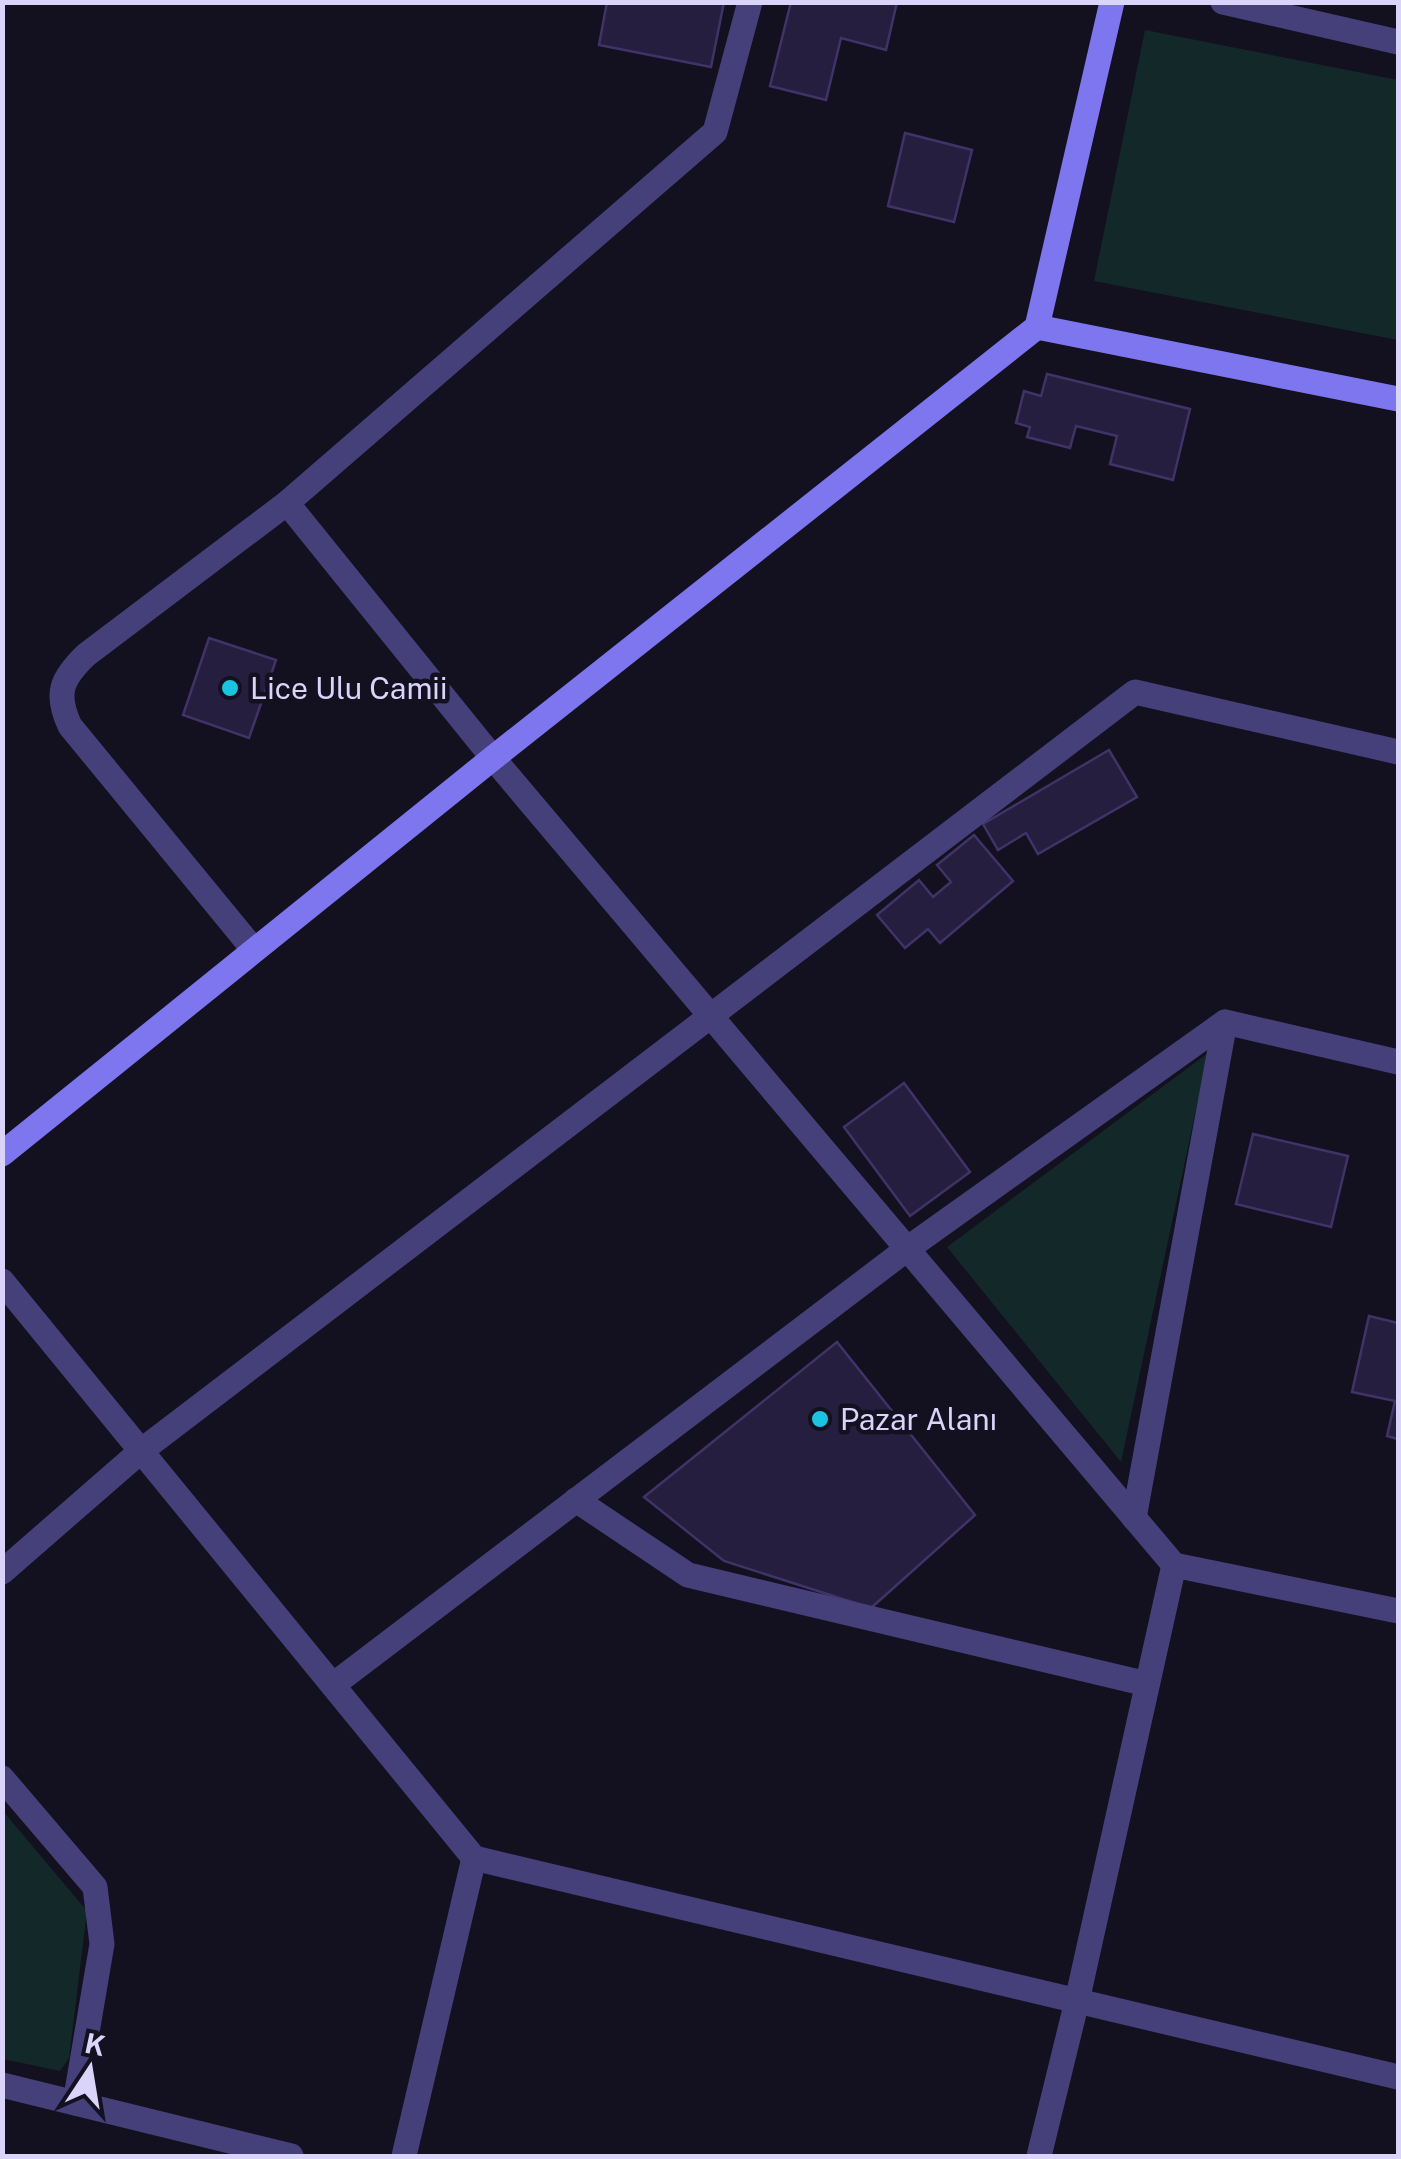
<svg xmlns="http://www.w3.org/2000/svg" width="1401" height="2159" viewBox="0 0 1401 2159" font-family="'Public Sans',sans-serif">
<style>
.green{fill:#132929}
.building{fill:#261e3f;stroke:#403368;stroke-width:2.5}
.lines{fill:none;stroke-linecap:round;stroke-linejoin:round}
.street{stroke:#45407a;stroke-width:25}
.secondary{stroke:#7e76ef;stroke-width:25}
.poi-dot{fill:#1ac3e0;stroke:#131020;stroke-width:4}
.labels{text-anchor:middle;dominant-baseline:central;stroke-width:9;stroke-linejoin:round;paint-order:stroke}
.poi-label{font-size:30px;fill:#dad4fa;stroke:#131020;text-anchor:start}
</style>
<rect width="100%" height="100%" fill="#131020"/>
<g class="green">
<path d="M 1145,30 L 1398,80 L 1398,340 L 1094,281 Z"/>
<path d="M 1208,1053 L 1121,1462 L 947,1247 Z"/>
<path d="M 2,1810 L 87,1911 L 69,2058 L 60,2071 L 3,2059 Z"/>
</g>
<g class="building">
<path d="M 607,2 L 724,2 L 711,67 L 599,45 Z"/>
<path d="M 791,2 L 897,2 L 886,50 L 841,38 L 826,100 L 770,86 Z"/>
<path d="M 905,133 L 972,150 L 954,222 L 888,206 Z"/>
<path d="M 1047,374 L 1190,409 L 1173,480 L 1110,464 L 1117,436 L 1076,426 L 1070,448 L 1027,437 L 1030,427 L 1016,423 L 1024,391 L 1041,396 Z"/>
<path d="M 209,638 L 276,660 L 249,738 L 183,715 Z"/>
<path d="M 1109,750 L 1137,797 L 1038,854 L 1026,833 L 998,850 L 983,824 Z"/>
<path d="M 974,835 L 1013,881 L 940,943 L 928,929 L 905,948 L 877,915 L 919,880 L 933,897 L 951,882 L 937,865 Z"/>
<path d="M 904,1083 L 970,1172 L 910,1216 L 844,1127 Z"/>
<path d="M 1253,1134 L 1348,1156 L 1331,1227 L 1236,1204 Z"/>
<path d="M 1369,1316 L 1398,1323 L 1398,1439 L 1387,1436 L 1395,1401 L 1352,1392 Z"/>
<path d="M 837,1342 L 975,1515 L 871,1608 L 724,1561 L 644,1497 Z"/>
</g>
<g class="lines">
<g class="street">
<path d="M 1223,2 L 1398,42"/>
<path d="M 287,503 L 493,758 L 1174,1565 L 1398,1611"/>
<path d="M 254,950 L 70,726 C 55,694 61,679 86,655 L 287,503 L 715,132 L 750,2"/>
<path d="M 2,1281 L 474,1858 L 1398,2077"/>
<path d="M 576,1500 L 688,1575 L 1147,1684"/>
<path d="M 1134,1518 L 1225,1022"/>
<path d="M 2,1572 L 141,1451 L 1135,692 L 1398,752"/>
<path d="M 333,1685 L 907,1249 L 1225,1022 L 1398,1062"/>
<path d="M 2,1778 L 95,1887 L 102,1944 L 75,2103"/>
<path d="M 2,2085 L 291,2156"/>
<path d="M 404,2156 L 474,1858"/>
<path d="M 1039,2156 L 1077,2001 L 1174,1565"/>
</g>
<g class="secondary">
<path d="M 1037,327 L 1398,399"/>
<path d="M 2,1154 L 493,758 L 1037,327 L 1112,2"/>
</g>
</g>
<g class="poi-dot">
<circle cx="230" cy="688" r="10"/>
<circle cx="820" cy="1419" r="10"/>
</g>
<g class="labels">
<g class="poi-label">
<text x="250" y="688">Lice Ulu Camii</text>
<text x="840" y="1419">Pazar Alanı</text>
</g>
</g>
<rect width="1401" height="2159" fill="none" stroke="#dad4fa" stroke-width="10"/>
<g transform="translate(90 2069) rotate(12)" stroke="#131020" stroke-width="8" paint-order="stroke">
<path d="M0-8L18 38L0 25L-18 38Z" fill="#dad4fa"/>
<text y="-15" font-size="28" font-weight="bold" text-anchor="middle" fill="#dad4fa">K</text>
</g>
</svg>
